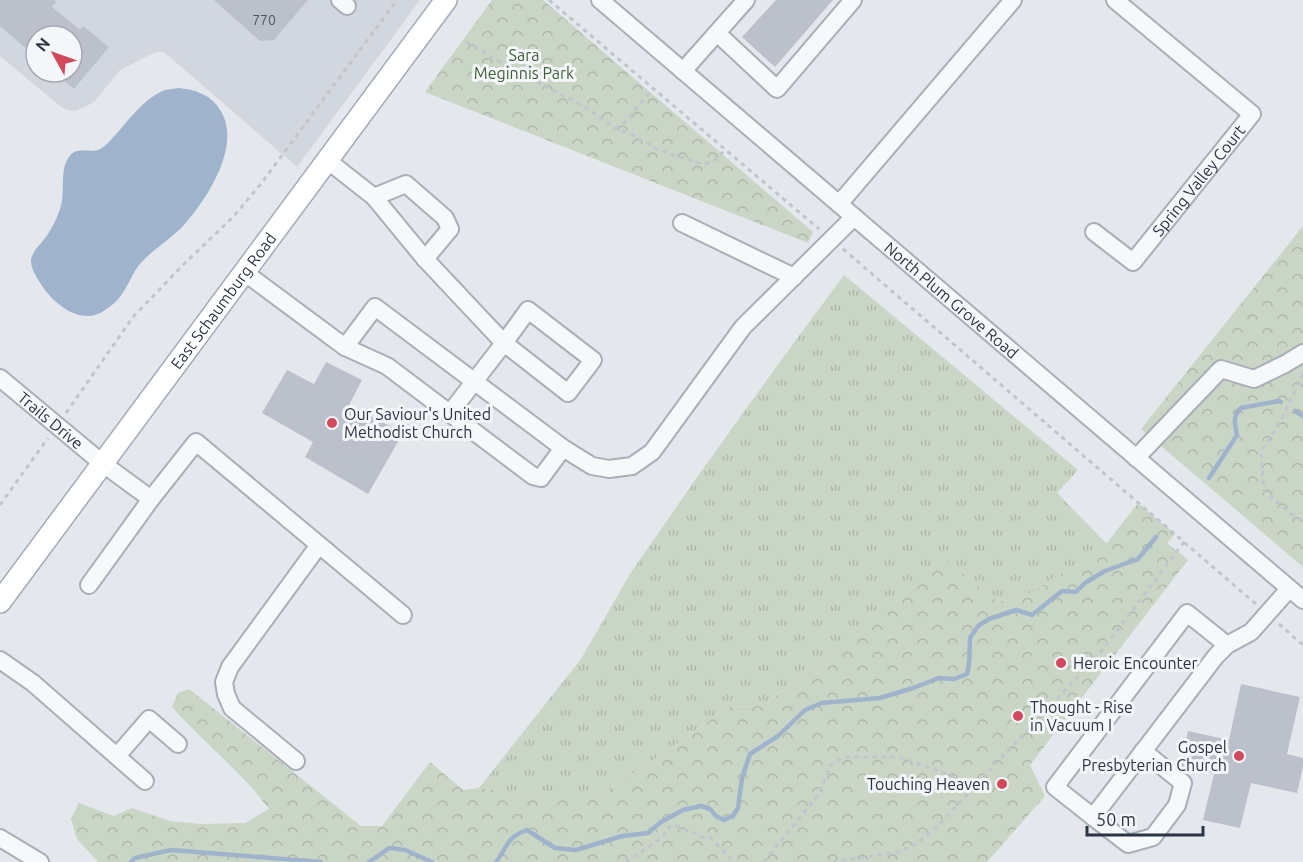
<svg xmlns="http://www.w3.org/2000/svg" width="1303" height="862" viewBox="0 0 1303 862" font-family="Ubuntu,sans-serif">
<style>
.built{fill:#d2d6de;fill-rule:evenodd}
.grass{fill:url(#grass-tufts)}
.forest{fill:url(#forest-crowns)}
.water{fill:#9fb4cc}
.lines{fill:none;stroke-linecap:round;stroke-linejoin:round}
.stream{stroke:#9fb4cc;stroke-width:4.5}
.building{fill:#bbc0ca}
.minor-casing{stroke:#a9aeb7;stroke-width:20}
.major-casing{stroke:#a3abb8;stroke-width:24}
.path{stroke:#c2c5cb;stroke-width:3;stroke-dasharray:4.5 4.5;stroke-linecap:butt}
.minor{stroke:#f7f8fa;stroke-width:16}
.major{stroke:#fff;stroke-width:21}
.poi-dot{fill:#d1495b;stroke:#f4f6f9;stroke-width:2}
.labels{text-anchor:middle;dominant-baseline:central;stroke-width:6;stroke-linejoin:round;paint-order:stroke}
.number-label{font-size:14px;fill:#4f5766}
.park-label{font-size:16px;fill:#3f6138;stroke:#f4f6f9}
.street-label{font-size:16px;fill:#2b3445;stroke:#f4f6f9}
.poi-label{font-size:16px;fill:#2b3445;stroke:#f4f6f9;text-anchor:start}
</style>
<defs>
<pattern id="grass-tufts" width="24" height="20" patternUnits="userSpaceOnUse" patternTransform="scale(1.5)"><rect width="24" height="20" fill="#c9d6c5"/><path d="M3 7l-1-3M5 7V3M7 7l1-3M15 17l-1-3M17 17v-4M19 17l1-3" fill="none" stroke="#adb8ab"/></pattern>
<pattern id="forest-crowns" width="20" height="18" patternUnits="userSpaceOnUse" patternTransform="scale(1.5)"><rect width="20" height="18" fill="#c9d6c5"/><path d="M2 6a3 3 0 1 1 6 0M12 15a3 3 0 1 1 6 0" fill="none" stroke="#adb8ab"/></pattern>
</defs>
<rect width="100%" height="100%" fill="#e4e7ec"/>
<path class="built" d="M 0,0 L 420,0 L 297,167 L 164,52 L 156,52 L 143,58 L 119,71 L 95,101 L 87,106 L 76,111 L 67,110 L 60,106 L 0,56 ZM 36,36 L 72,36 L 72,72 L 36,72 Z"/>
<path class="grass" d="M 844,275 L 1078,470 L 1057,493 L 1107,544 L 1026,596 L 998,602 L 841,647 L 762,706 L 729,707 L 648,764 L 596,797 L 541,797 L 479,788 L 581,659 L 630,574 L 700,473 L 782,359 Z"/>
<g class="forest">
<path d="M 492,0 L 543,0 L 813,232 L 808,243 L 425,92 Z"/>
<path d="M 1303,226 L 1303,567 L 1141,429 Z"/>
<path d="M 1138,503 L 1175,534 L 1167,543 L 1188,560 L 1030,765 L 1045,796 L 987,862 L 98,862 L 77,839 L 71,819 L 79,803 L 114,816 L 132,808 L 170,821 L 202,824 L 245,823 L 269,809 C 241,771 203,742 172,707 L 178,693 L 189,689 L 361,826 L 382,826 L 430,762 L 463,790 L 479,788 L 541,797 L 596,797 L 648,764 L 729,707 L 762,706 L 841,647 L 944,558 L 998,602 L 1026,596 L 1106,544 Z"/>
</g>
<path class="water" d="M 179,88 C 198,90 214,96 223,115 C 239,149 207,199 184,225 C 171,239 153,249 140,264 C 133,272 130,282 124,291 C 119,299 113,305 105,310 C 81,328 51,302 39,281 C 35,275 31,268 31,260 C 32,251 43,242 48,234 C 53,226 57,218 60,209 C 66,193 59,170 69,157 C 77,145 91,155 102,148 C 108,144 113,137 118,132 C 131,117 146,97 165,90 C 169,89 174,89 179,88 Z"/>
<g class="lines">
<g class="stream">
<path d="M 1295,411 L 1303,416"/>
<path d="M 1209,478 L 1237,435 C 1235,425 1232,416 1241,408 L 1279,401 L 1281,402"/>
<path d="M 131,862 L 135,858 L 171,850 L 321,862"/>
<path d="M 369,862 L 389,848 L 405,850 L 432,862"/>
<path d="M 496,862 C 508,847 505,838 527,830 L 555,848 L 576,850 L 622,836 L 648,833 L 661,822 L 683,810 L 701,806 L 710,809 L 716,816 L 724,820 L 733,816 L 738,808 L 742,778 L 750,754 L 778,736 L 805,710 L 822,703 L 880,698 L 913,688 L 939,678 L 954,679 L 967,674 L 969,664 L 970,638 L 978,626 L 989,619 L 1016,610 L 1032,615 L 1062,591 L 1076,592 L 1085,583 L 1105,571 L 1138,559 L 1156,537"/>
</g>
</g>
<g class="building">
<path d="M 0,0 L 54,0 L 56,2 L 52,7 L 80,30 L 83,26 L 109,47 L 74,89 L 54,72 L 72,72 L 72,36 L 36,36 L 36,57 L 0,26 Z"/>
<path d="M 214,0 L 308,0 L 274,40 L 260,41 Z"/>
<path d="M 776,0 L 833,0 L 775,67 L 742,37 Z"/>
<path d="M 326,362 L 362,380 L 349,405 L 403,433 L 368,494 L 305,457 L 313,442 L 262,413 L 287,370 L 314,384 Z"/>
<path d="M 1241,684 L 1300,697 L 1287,754 L 1303,758 L 1303,766 L 1297,793 L 1251,783 L 1240,828 L 1203,820 L 1214,774 L 1180,766 L 1188,731 L 1229,740 Z"/>
</g>
<g class="lines">
<defs>
<g id="minor">
<path d="M 340,0 L 347,6"/>
<path id="s1" d="M 600,0 L 1303,600"/>
<path d="M 717,33 L 777,89 L 853,0"/>
<path d="M 683,71 L 746,0"/>
<path d="M 327,160 L 374,197 L 425,259 L 504,343 L 450,413"/>
<path d="M 374,197 L 406,184 L 445,218 L 450,229 L 425,259"/>
<path d="M 839,204 L 1013,0"/>
<path d="M 682,223 L 794,277"/>
<path id="s2" d="M 1094,232 L 1133,262 L 1252,114 L 1115,0"/>
<path d="M 244,272 L 345,347 L 375,307 L 563,448 L 592,466 L 609,469 L 632,466 L 652,452 L 743,327 L 854,217"/>
<path d="M 528,310 L 593,360 L 568,393 L 504,343 Z"/>
<path d="M 345,347 L 387,366 L 533,476 L 541,478 L 563,448"/>
<path id="s3" d="M 0,378 L 102,463 L 151,499"/>
<path d="M 1136,458 L 1221,369 L 1254,379 L 1285,364 L 1303,353"/>
<path d="M 89,585 L 151,499 L 196,442 L 403,615"/>
<path d="M 1227,645 L 1187,613 L 1055,787 L 1093,817 L 1216,656 L 1227,645 L 1251,632 L 1289,589"/>
<path d="M 0,660 L 33,683 L 145,781"/>
<path d="M 117,756 L 149,719 L 178,744"/>
<path d="M 296,761 L 232,708 L 226,694 L 224,682 L 230,667 L 319,545"/>
<path d="M 1093,817 L 1128,844 L 1153,837 L 1177,805 L 1183,783 L 1143,751"/>
<path d="M 0,838 L 40,862"/>
</g>
<g id="major">
<path id="s4" d="M 0,602 L 446,0"/>
</g>
</defs>
<use href="#minor" class="minor-casing"/>
<use href="#major" class="major-casing"/>
<g class="path">
<path d="M 549,0 L 819,229"/>
<path d="M 466,42 L 512,69 L 587,108 L 615,128 L 633,135 L 657,149 L 668,153 L 702,164 L 713,162 L 725,150"/>
<path d="M 615,128 L 625,122 L 653,89"/>
<path d="M 843,249 L 1256,604"/>
<path d="M 1303,374 L 1281,420 L 1261,452 L 1264,491 L 1291,514 L 1303,521"/>
<path d="M 66,413 L 133,317 L 183,265 L 233,217 L 260,185 L 397,0"/>
<path d="M 0,505 L 48,438"/>
<path d="M 1279,624 L 1303,645"/>
<path d="M 626,862 L 663,837 L 669,827 L 676,826 L 691,831 L 701,837 L 711,838 L 729,857 L 732,862"/>
<path d="M 764,862 L 818,795 L 831,765 L 839,760 L 848,757 L 894,757 L 906,759 L 975,785"/>
<path d="M 833,862 L 899,852 L 915,844 L 933,831 L 1100,653 L 1184,542"/>
</g>
<use href="#minor" class="minor"/>
<use href="#major" class="major"/>
</g>
<g class="poi-dot">
<circle cx="332" cy="423" r="6"/>
<circle cx="1061" cy="663" r="6"/>
<circle cx="1018" cy="716" r="6"/>
<circle cx="1239" cy="756" r="6"/>
<circle cx="1002" cy="784" r="6"/>
</g>
<g class="labels">
<g class="number-label">
<text x="264" y="20">770</text>
</g>
<g class="park-label">
<text x="524" y="55">Sara<tspan x="524" dy="18">Meginnis Park</tspan></text>
</g>
<g class="street-label">
<text stroke="none"><textPath href="#s2" startOffset="154">Spring Valley Court</textPath></text>
<text stroke="none"><textPath href="#s1" startOffset="462">North Plum Grove Road</textPath></text>
<text stroke="none"><textPath href="#s4" startOffset="375">East Schaumburg Road</textPath></text>
<text stroke="none"><textPath href="#s3" startOffset="66">Trails Drive</textPath></text>
</g>
<g class="poi-label">
<text x="344" y="414">Our Saviour's United<tspan x="344" dy="18">Methodist Church</tspan></text>
<text x="1073" y="663">Heroic Encounter</text>
<text x="1030" y="707">Thought - Rise<tspan x="1030" dy="18">in Vacuum I</tspan></text>
<text x="1227" y="747" text-anchor="end">Gospel<tspan x="1227" dy="18">Presbyterian Church</tspan></text>
<text x="990" y="784" text-anchor="end">Touching Heaven</text>
</g>
</g>
<g transform="translate(54 54) rotate(310)"><circle r="28" fill="#f4f6f9" stroke="#a4a8b1" stroke-width="1.5"/>
<path d="M0-4.5L10 22L0 15L-10 22Z" fill="#d1495b"/>
<text y="-9" font-size="16" font-weight="bold" text-anchor="middle" fill="#2b3445">N</text>
</g>
<path d="M1087 826v9h116v-9" fill="none" stroke="#2b3445" stroke-width="3"/>
<text x="1096" y="826" font-size="18" fill="#2b3445" stroke="#f4f6f9" stroke-width="4.5" paint-order="stroke">50 m</text>
</svg>
